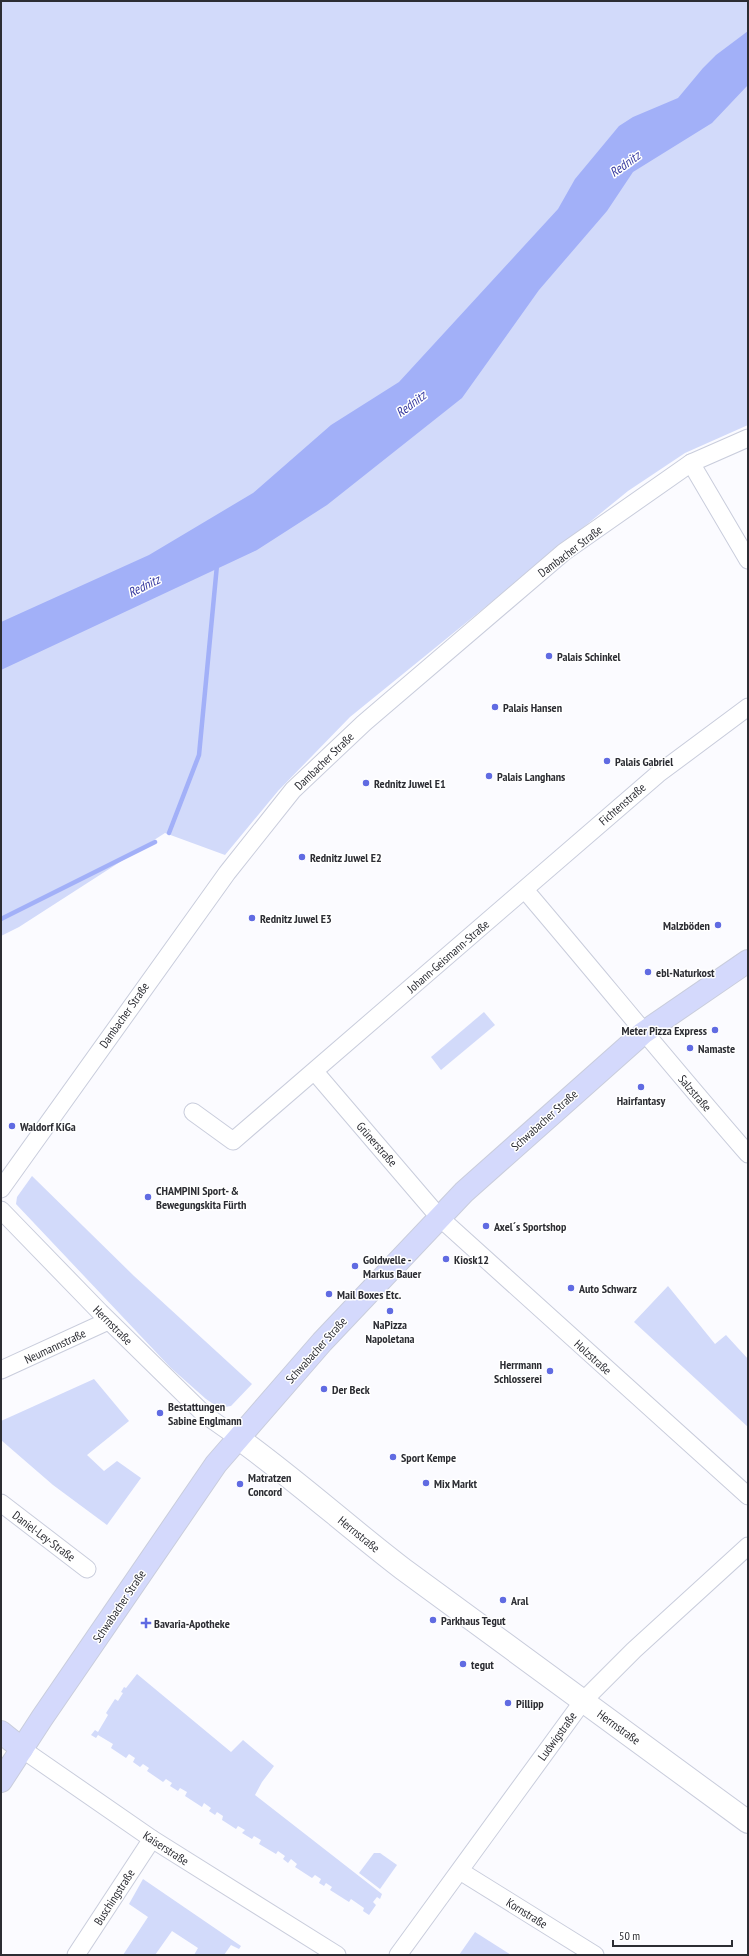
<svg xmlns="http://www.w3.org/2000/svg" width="749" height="1956" viewBox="0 0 749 1956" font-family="'PT Sans Narrow',sans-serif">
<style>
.green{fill:#d2dafa}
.water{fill:#a2b0f8}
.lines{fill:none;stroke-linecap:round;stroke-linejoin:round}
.stream{stroke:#a2b0f8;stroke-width:4.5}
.minor-casing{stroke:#c9cddc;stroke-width:19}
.tertiary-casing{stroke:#c9cddc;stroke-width:24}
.secondary-casing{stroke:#c9cddc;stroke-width:24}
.minor{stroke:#fff;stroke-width:17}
.tertiary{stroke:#fff;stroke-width:22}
.secondary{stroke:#d4d9fc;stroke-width:22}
.poi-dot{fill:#606be2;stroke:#fff;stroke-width:1.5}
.labels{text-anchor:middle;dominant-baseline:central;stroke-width:3;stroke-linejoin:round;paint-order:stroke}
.street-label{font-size:12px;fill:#2c2d33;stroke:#fff}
.poi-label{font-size:12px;font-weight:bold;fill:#2c2d33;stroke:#fff;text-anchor:start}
.water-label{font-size:13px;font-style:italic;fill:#383ba0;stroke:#fff}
</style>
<rect width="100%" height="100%" fill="#fbfbff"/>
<g class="green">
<path d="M 1,1 L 748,1 L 748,425 L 685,453 L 628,491 L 350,717 L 278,791 L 225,855 L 165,833 L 19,927 L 1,936 Z"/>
<path d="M 484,1012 L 495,1025 L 441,1070 L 431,1057 Z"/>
<path d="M 32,1176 L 134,1276 L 252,1384 L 231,1406 L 225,1407 L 215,1405 L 206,1399 L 171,1368 L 16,1204 L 17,1197 Z"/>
<path d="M 668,1286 L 715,1344 L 726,1335 L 748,1359 L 748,1427 L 634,1322 Z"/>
<path d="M 94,1379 L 129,1421 L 87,1455 L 104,1471 L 117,1461 L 141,1478 L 107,1525 L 53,1485 L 1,1440 L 1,1421 Z"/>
<path d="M 137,1674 L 231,1752 L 243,1740 L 274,1766 L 262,1782 L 255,1795 L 382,1894 L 380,1899 L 377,1897 L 373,1902 L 376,1905 L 369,1915 L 363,1911 L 364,1908 L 351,1899 L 349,1902 L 330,1890 L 332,1887 L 326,1883 L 324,1886 L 319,1883 L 321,1879 L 315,1875 L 312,1878 L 295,1867 L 297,1864 L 291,1859 L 288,1863 L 283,1859 L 285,1856 L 278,1851 L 276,1854 L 259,1844 L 261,1840 L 254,1836 L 252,1839 L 242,1833 L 245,1830 L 238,1826 L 236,1829 L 222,1820 L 223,1816 L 217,1812 L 215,1815 L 209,1811 L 211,1808 L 204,1803 L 202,1807 L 185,1796 L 187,1792 L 180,1788 L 178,1791 L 170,1786 L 172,1783 L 166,1779 L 163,1782 L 147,1771 L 149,1768 L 143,1764 L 140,1767 L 133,1762 L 135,1758 L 129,1754 L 126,1758 L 111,1748 L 113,1744 L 98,1735 L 96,1738 L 91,1735 L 95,1730 L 98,1732 L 108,1715 L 106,1713 L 115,1699 L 118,1701 L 123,1693 L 121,1692 L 124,1687 L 126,1688 Z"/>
<path d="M 374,1853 L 380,1853 L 397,1865 L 380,1889 L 359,1873 Z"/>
<path d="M 143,1879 L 241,1946 L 239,1949 L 231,1945 L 224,1955 L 194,1955 L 198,1948 L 172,1931 L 155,1955 L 123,1955 L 148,1917 L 129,1904 Z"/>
<path d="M 475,1932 L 511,1955 L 459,1955 Z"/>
</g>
<path class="water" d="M 748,31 L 748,85 L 712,123 L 633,172 L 607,211 L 539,290 L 462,398 L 327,505 L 257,550 L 1,670 L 1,622 L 149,555 L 253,493 L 331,425 L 399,382 L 558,209 L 575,179 L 619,126 L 633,117 L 678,98 L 703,68 L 716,55 Z"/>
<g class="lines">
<g class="stream">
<path d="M 169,833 L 199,755 L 217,565"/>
<path d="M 1,919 L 155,842"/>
</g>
<defs>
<g id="minor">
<path d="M 691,463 L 748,560"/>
<path d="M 525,890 C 600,978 672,1067 748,1154"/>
<path d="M 315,1072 L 439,1217 L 748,1496"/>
<path d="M 193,1112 L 233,1141 L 658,774 L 748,707"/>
<path d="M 1,1189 L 227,873 L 293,790 L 364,723 L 564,552 L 691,463 L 748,438"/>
<path d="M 1,1210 L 100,1312 L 204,1414 L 238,1438"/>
<path d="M 1,1370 L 108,1321"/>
<path d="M 1,1503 L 87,1569"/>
<path d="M 22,1749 L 152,1839 L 337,1955"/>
<path d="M 460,1871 L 595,1955"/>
<path d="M 76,1955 L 152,1839"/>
<path d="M 398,1955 L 583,1701 L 634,1650 L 748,1546"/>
</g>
<path id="tertiary" d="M 238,1438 C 295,1479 347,1526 403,1569 L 748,1822"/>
<g id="secondary">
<path d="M 1,1732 L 22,1749"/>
<path d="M 1,1781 L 42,1718 L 216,1464 L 322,1342 L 464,1192 L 643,1033 L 748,961"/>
</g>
</defs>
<use href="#minor" class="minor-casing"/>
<use href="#tertiary" class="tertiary-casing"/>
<use href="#secondary" class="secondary-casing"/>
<use href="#minor" class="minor"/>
<use href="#tertiary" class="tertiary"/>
<use href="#secondary" class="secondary"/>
</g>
<g class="poi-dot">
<circle cx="549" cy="656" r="4"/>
<circle cx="495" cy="707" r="4"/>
<circle cx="607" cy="761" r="4"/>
<circle cx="489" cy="776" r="4"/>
<circle cx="366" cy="783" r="4"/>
<circle cx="302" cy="857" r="4"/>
<circle cx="252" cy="918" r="4"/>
<circle cx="718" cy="925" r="4"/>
<circle cx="648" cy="972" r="4"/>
<circle cx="715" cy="1030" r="4"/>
<circle cx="690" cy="1048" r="4"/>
<circle cx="641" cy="1087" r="4"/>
<circle cx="12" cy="1126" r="4"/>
<circle cx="148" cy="1197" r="4"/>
<circle cx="486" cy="1226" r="4"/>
<circle cx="446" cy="1259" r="4"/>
<circle cx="355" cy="1266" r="4"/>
<circle cx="571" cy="1288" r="4"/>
<circle cx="329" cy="1294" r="4"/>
<circle cx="390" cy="1311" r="4"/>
<circle cx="550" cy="1371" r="4"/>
<circle cx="324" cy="1389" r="4"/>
<circle cx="160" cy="1413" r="4"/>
<circle cx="393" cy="1457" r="4"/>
<circle cx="426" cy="1483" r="4"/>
<circle cx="240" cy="1484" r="4"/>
<circle cx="503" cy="1600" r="4"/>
<circle cx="433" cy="1620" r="4"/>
<path d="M144 1617h4v4h4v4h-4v4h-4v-4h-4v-4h4z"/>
<circle cx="463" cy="1664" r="4"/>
<circle cx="508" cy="1703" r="4"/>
</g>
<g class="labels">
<g class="street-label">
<text transform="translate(570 551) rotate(-37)">Dambacher Straße</text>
<text transform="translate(324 761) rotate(-44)">Dambacher Straße</text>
<text transform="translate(622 804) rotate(-41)">Fichtenstraße</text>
<text transform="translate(448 956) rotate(-41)">Johann-Geismann-Straße</text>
<text transform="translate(124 1015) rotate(-55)">Dambacher Straße</text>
<text transform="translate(695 1093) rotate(49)">Salzstraße</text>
<text transform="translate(544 1120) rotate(-42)">Schwabacher Straße</text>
<text transform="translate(377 1144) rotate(49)">Grünerstraße</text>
<text transform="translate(113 1325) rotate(45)">Herrnstraße</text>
<text transform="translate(55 1346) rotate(-25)">Neumannstraße</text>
<text transform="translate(316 1350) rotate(-48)">Schwabacher Straße</text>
<text transform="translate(593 1357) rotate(42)">Holzstraße</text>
<text transform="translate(359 1534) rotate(39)">Herrnstraße</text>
<text transform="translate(44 1536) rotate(37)">Daniel-Ley-Straße</text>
<text transform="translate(119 1606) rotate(-56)">Schwabacher Straße</text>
<text transform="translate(619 1727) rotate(36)">Herrnstraße</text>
<text transform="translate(557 1736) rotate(-54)">Ludwigstraße</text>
<text transform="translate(166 1848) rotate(33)">Kaiserstraße</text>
<text transform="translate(114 1897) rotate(-57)">Buschingstraße</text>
<text transform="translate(527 1913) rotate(32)">Kornstraße</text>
</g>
<g class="poi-label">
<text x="557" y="656">Palais Schinkel</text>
<text x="503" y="707">Palais Hansen</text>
<text x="615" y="761">Palais Gabriel</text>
<text x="497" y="776">Palais Langhans</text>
<text x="374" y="783">Rednitz Juwel E1</text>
<text x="310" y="857">Rednitz Juwel E2</text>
<text x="260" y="918">Rednitz Juwel E3</text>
<text x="710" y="925" text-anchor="end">Malzböden</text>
<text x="656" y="972">ebl-Naturkost</text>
<text x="707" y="1030" text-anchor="end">Meter Pizza Express</text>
<text x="698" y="1048">Namaste</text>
<text x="641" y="1100" text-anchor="middle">Hairfantasy</text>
<text x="20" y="1126">Waldorf KiGa</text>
<text x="156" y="1190">CHAMPINI Sport- &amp;<tspan x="156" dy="14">Bewegungskita Fürth</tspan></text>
<text x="494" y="1226">Axel´s Sportshop</text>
<text x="363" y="1259">Goldwelle -<tspan x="363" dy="14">Markus Bauer</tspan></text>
<text x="454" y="1259">Kiosk12</text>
<text x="579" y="1288">Auto Schwarz</text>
<text x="337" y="1294">Mail Boxes Etc.</text>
<text x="390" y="1324" text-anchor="middle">NaPizza<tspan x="390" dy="14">Napoletana</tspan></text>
<text x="542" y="1364" text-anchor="end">Herrmann<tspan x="542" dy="14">Schlosserei</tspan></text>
<text x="332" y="1389">Der Beck</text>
<text x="168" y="1406">Bestattungen<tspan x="168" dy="14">Sabine Englmann</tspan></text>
<text x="401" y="1457">Sport Kempe</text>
<text x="248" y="1477">Matratzen<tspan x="248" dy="14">Concord</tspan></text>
<text x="434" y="1483">Mix Markt</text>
<text x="511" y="1600">Aral</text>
<text x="441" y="1620">Parkhaus Tegut</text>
<text x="154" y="1623">Bavaria-Apotheke</text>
<text x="471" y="1664">tegut</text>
<text x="516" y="1703">Pillipp</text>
</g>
<g class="water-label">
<text transform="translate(625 164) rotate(-36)">Rednitz</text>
<text transform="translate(411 404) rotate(-37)">Rednitz</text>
<text transform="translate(144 586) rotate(-26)">Rednitz</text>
</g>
</g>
<rect width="749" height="1956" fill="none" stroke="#2c2d33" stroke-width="4"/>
<path d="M613 1940v6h119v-6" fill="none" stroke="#2c2d33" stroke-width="2"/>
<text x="619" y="1940" font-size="12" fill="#2c2d33" stroke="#ffffff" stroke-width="3" paint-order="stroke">50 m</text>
</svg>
